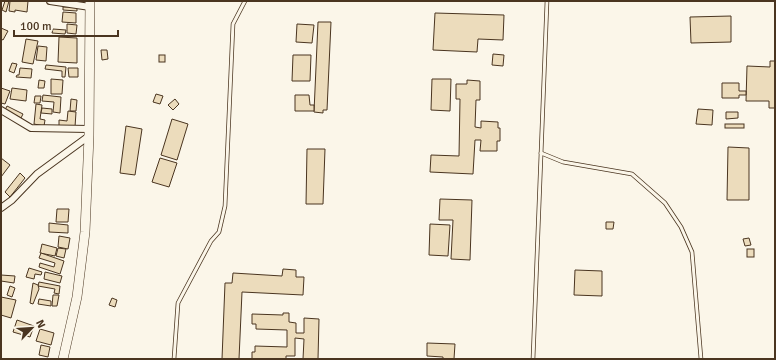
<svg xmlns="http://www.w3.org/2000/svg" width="776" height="360" viewBox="0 0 776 360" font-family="Signika,sans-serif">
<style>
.building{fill:#ecdcbc;stroke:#4a3520}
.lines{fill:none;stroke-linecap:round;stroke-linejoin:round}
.lane-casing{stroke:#4a3520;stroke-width:4.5}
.street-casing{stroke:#4a3520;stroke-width:8}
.secondary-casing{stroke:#4a3520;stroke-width:10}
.lane{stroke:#fbf6e9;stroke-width:3}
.street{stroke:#fbf6e9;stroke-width:6}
.secondary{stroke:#fbf6e9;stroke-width:9}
</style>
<rect width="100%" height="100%" fill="#fbf6e9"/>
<g class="building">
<path d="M 5,1 L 9,1 L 6,12 L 2,10 Z"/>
<path d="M 10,1 L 28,1 L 27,12 L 15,10 L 15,12 L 9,11 Z"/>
<path d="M 63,7 L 77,7 L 77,11 L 63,10 Z"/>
<path d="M 63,12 L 76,13 L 76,23 L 62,22 Z"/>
<path d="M 435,13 L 504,15 L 503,40 L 478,39 L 477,52 L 433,50 Z"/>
<path d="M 731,16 L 731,42 L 691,43 L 690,17 Z"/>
<path d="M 318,22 L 331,22 L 327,110 L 323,110 L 323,113 L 314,112 Z"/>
<path d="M 67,24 L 77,25 L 76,34 L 67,33 Z"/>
<path d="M 297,24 L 314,25 L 312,43 L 296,42 Z"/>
<path d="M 1,28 L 8,31 L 3,40 L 1,39 Z"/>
<path d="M 53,29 L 66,30 L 65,34 L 52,33 Z"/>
<path d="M 59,37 L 77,38 L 77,63 L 58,62 Z"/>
<path d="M 26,39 L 38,41 L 33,64 L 22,62 Z"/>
<path d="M 38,46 L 47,47 L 46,61 L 36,60 Z"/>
<path d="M 101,50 L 107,50 L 108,59 L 102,60 Z"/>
<path d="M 493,54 L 504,55 L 503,66 L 492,65 Z"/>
<rect x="159" y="55" width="6" height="7"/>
<path d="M 293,55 L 311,55 L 310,81 L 292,81 Z"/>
<path d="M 770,61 L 775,61 L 775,108 L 769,108 L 769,101 L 746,101 L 747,66 L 770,67 Z"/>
<path d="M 12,63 L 17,64 L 14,73 L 9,71 Z"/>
<path d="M 46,65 L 66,67 L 65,77 L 62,77 L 62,71 L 45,69 Z"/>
<path d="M 20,68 L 32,69 L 31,78 L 16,77 L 17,75 L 19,75 Z"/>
<path d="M 68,68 L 78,68 L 78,77 L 69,77 Z"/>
<path d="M 51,79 L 63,80 L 62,94 L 51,94 Z"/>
<path d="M 432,79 L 451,79 L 450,111 L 431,110 Z"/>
<path d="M 39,80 L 45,81 L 44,88 L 38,88 Z"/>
<path d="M 467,80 L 480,81 L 480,100 L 476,100 L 475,127 L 481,128 L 481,121 L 498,122 L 498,128 L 500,128 L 500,141 L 497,141 L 497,151 L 480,151 L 481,140 L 475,140 L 473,174 L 430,172 L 431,155 L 459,156 L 460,99 L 456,99 L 456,84 L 467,84 Z"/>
<path d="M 722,83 L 739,83 L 739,91 L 746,91 L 746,95 L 739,95 L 739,98 L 722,98 Z"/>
<path d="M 1,88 L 10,91 L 5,104 L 1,103 Z"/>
<path d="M 12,88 L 27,90 L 26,101 L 10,99 Z"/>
<path d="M 156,94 L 163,96 L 160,104 L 153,102 Z"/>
<path d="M 43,95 L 61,97 L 60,113 L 53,112 L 54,102 L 42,101 Z"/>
<path d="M 295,95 L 309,95 L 310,105 L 314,105 L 314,111 L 295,111 Z"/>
<path d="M 35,96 L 41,96 L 40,103 L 34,103 Z"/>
<path d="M 71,99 L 77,100 L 76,111 L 70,111 Z"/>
<path d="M 175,99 L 179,104 L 173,110 L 168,105 Z"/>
<path d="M 36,104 L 42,105 L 40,119 L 45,120 L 44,126 L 34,124 Z"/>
<path d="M 7,106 L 23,114 L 21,118 L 5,110 Z"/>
<path d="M 42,108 L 52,109 L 52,114 L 41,113 Z"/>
<path d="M 698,109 L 713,110 L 712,125 L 696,124 Z"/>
<path d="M 68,111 L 76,112 L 75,127 L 59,126 L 59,120 L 67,121 Z"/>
<path d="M 726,112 L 738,112 L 738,118 L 726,119 Z"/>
<path d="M 172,119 L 188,124 L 177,160 L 161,155 Z"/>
<rect x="725" y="124" width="19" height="4"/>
<path d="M 126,126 L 142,129 L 135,175 L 120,173 Z"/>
<path d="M 728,147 L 749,148 L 749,200 L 727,200 Z"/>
<path d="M 307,149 L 325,149 L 323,204 L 306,204 Z"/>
<path d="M 1,158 L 10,165 L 1,177 Z"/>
<path d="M 160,158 L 177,163 L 169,187 L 152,182 Z"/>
<path d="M 20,173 L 25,178 L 10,197 L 5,192 Z"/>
<path d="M 440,199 L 472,200 L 470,260 L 451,259 L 453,220 L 439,220 Z"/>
<path d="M 57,209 L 69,209 L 68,222 L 56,222 Z"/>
<path d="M 606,222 L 614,222 L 613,229 L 606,229 Z"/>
<path d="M 49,223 L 68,225 L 68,233 L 49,232 Z"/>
<path d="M 430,224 L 450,225 L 448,256 L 429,255 Z"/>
<path d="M 59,236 L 70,238 L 68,249 L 58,247 Z"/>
<path d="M 749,238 L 751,245 L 745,246 L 743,239 Z"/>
<path d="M 42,244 L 57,248 L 55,256 L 40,253 Z"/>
<path d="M 58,248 L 66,249 L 64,258 L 56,256 Z"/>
<rect x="747" y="249" width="7" height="8"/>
<path d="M 41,253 L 64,261 L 60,274 L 39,267 L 40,263 L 54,267 L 55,263 L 39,258 Z"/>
<path d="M 29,268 L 42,272 L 41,275 L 35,274 L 34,279 L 26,277 Z"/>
<path d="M 283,269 L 296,270 L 296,277 L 304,277 L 303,295 L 242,292 L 239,359 L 222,359 L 225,283 L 232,283 L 233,273 L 282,276 Z"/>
<path d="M 575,270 L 602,271 L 602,296 L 574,295 Z"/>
<path d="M 45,272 L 62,276 L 60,283 L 44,279 Z"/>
<path d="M 1,275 L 15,276 L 14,283 L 1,281 Z"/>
<path d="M 39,282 L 60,286 L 59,294 L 54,293 L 55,289 L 38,286 Z"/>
<path d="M 33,283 L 38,285 L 39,289 L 33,304 L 30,303 Z"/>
<path d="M 10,286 L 15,288 L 12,297 L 7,295 Z"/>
<path d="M 53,295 L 59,295 L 57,306 L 52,306 Z"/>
<path d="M 1,297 L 16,300 L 11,318 L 1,315 Z"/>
<path d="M 112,298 L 117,300 L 115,307 L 109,305 Z"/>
<path d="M 39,299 L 51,301 L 51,306 L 38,304 Z"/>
<path d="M 283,313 L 289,313 L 289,322 L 296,323 L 296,333 L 304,333 L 304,318 L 319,319 L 318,359 L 303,359 L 304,339 L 295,338 L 295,356 L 286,356 L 286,359 L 252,359 L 252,352 L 255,352 L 255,346 L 287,347 L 287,330 L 256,329 L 256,324 L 252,324 L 252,314 L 283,315 Z"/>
<path d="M 17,320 L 34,326 L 30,337 L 13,332 Z"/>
<path d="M 40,329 L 54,333 L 51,345 L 36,341 Z"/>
<path d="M 427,343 L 455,344 L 454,359 L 443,359 L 443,357 L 427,356 Z"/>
<path d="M 41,345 L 50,347 L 48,357 L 39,355 Z"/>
</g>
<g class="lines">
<defs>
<g id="lane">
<path d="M 541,153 L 563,162 L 632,174 L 665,203 L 681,227 L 692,252 L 701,359"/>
<path d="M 174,359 L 178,303 L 211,241 L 219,232 L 225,206 L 233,24 L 245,1"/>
<path d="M 533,359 L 547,1"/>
</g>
<g id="street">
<path d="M 50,1 L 90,7"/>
<path d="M 1,110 L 31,128 L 89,129"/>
<path d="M 1,208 L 12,200 L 37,174 L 89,136"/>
</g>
<path id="secondary" d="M 63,359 L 77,297 L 85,232 L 89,136 L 90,1"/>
</defs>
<use href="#lane" class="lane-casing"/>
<use href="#street" class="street-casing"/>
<use href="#secondary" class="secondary-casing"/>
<use href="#lane" class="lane"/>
<use href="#street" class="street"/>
<use href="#secondary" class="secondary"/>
</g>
<rect width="776" height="360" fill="none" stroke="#4a3520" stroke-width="4"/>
<g transform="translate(32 328) rotate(65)" stroke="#fbf6e9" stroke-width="3" paint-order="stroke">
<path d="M0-3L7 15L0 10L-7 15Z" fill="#4a3520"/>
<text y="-6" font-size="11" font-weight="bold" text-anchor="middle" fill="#4a3520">N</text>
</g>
<path d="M14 30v6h104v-6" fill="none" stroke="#4a3520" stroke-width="2"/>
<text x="20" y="30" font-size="12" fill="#4a3520" stroke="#fbf6e9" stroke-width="3" paint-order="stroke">100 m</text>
</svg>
